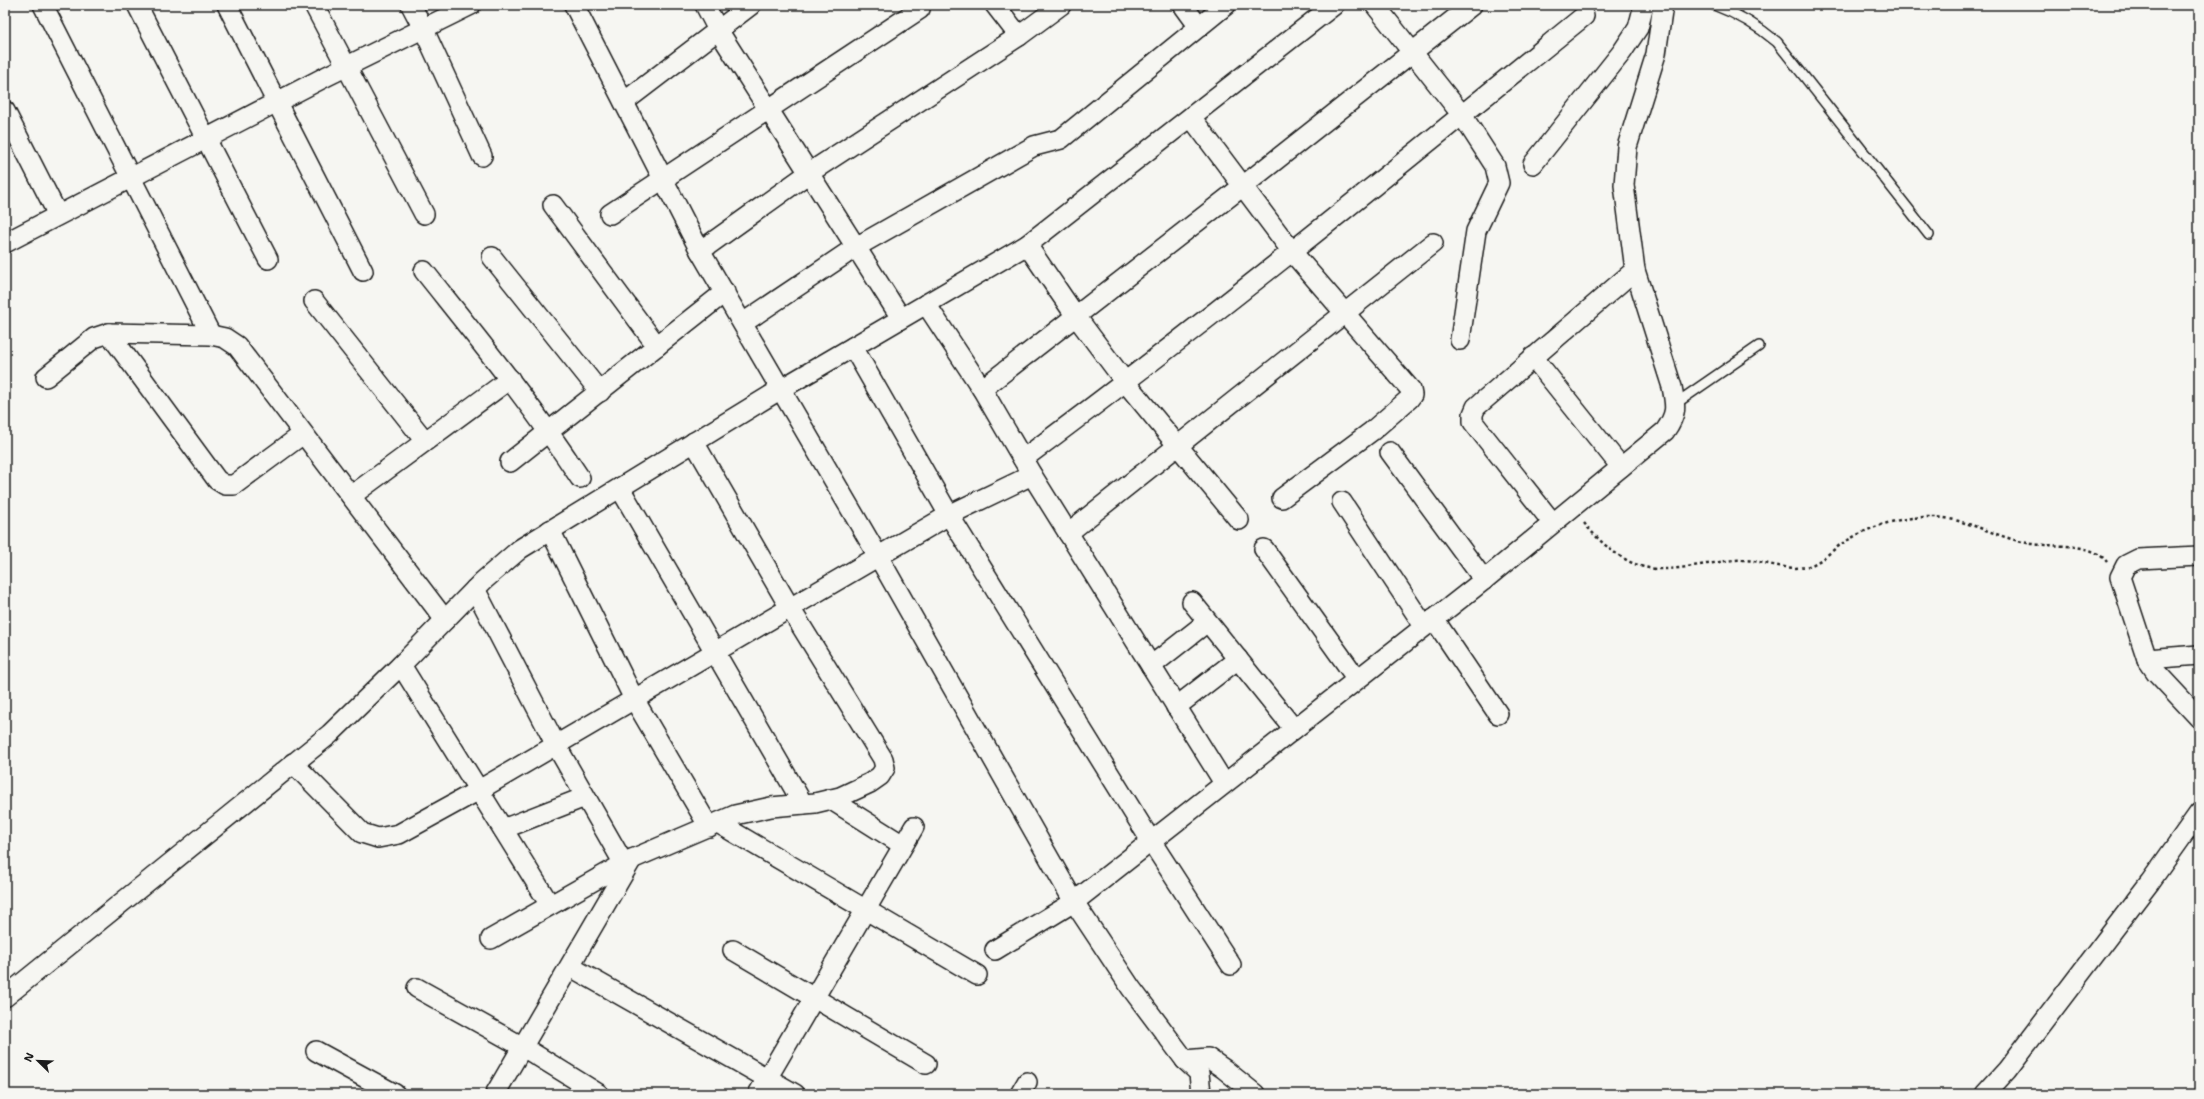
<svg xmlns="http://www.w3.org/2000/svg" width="2204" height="1099" viewBox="0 0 2204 1099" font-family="'Shantell Sans',sans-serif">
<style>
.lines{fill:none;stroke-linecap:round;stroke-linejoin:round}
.service-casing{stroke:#1c1c1c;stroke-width:12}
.minor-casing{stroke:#1c1c1c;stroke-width:22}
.path{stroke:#1c1c1c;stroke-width:2.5;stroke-dasharray:3 3;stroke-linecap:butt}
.service{stroke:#f6f6f2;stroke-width:9}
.minor{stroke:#f6f6f2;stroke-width:19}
</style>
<rect width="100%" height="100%" fill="#f6f6f2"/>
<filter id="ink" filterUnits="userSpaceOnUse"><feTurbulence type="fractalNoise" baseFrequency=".025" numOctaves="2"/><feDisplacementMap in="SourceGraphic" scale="8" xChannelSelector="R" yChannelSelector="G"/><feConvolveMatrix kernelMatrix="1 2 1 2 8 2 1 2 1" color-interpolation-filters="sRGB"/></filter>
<g filter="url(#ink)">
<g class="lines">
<defs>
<g id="service">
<path d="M 1714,5 C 1738,14 1757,25 1777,42 L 1929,235"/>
<path d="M 1675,404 L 1759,346"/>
</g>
<g id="minor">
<path d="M 43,5 L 211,335"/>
<path d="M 137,5 L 268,259"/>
<path d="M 227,5 L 363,271"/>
<path d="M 314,5 L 424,214"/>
<path d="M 411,5 L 424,30 L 482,156"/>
<path d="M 574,5 L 700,251 L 878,556 L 1074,902 L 1131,988 L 1185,1060 L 1199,1073 L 1201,1094"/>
<path d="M 705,5 L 718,30 L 901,318"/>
<path d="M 995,5 L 1019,36"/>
<path d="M 1183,5 L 1199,27"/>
<path d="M 1375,5 L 1462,115 L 1495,166 L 1499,183 L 1476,231 L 1460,340"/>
<path d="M 624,102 L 751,5"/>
<path d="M 5,111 L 58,215"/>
<path d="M 1191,117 L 1293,253 L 1411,390 L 1412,395 L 1409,399 L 1372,431 L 1282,498"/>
<path d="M 1533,164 L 1622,52 L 1638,28 L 1644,5"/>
<path d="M 553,205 L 657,346"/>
<path d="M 610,214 L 920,9"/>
<path d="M 5,243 L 327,76 L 471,5"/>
<path d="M 1027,245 L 1075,315 L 1126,383 L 1239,520"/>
<path d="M 700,251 L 809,173 L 1019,36 L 1061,5"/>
<path d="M 492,257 L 600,392"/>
<path d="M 424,271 C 478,339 533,406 580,478"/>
<path d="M 314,301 L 425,441"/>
<path d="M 926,304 L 982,389 L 1032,475 L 1224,783"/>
<path d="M 743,323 L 856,247 L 1034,146 L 1061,139 L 1226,5"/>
<path d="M 109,333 L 217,480 L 225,485 L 234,485 L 303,434"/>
<path d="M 853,347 L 949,515 L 1151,841 L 1231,965"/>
<path d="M 1533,357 L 1621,467"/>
<path d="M 46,377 L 94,338 L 109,333 L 211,335 L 225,338 L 237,346 L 445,620"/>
<path d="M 982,389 L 1243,186 L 1472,5"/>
<path d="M 1390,452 L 1484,580"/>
<path d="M 1023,459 C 1214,317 1399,166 1584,16"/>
<path d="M 510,462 L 725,292"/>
<path d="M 620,488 L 803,804"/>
<path d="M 351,496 L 510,379"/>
<path d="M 1342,502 L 1424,626"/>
<path d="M 1552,522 L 1473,422 L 1473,414 L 1476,407 L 1635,270"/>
<path d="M 550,530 L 634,699 L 709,827"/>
<path d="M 1068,533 L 1433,243"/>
<path d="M 1264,549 L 1357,679"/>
<path d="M 2199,556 L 2138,559 L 2126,565 L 2120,577 L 2147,659 L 2156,672 L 2199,718"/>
<path d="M 475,589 L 556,745 L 624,864"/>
<path d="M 1192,602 L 1294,729"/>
<path d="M 1434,619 L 1498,714"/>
<path d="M 2147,659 L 2199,655"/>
<path d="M 401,665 L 550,905"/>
<path d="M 1151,666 L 1207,622"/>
<path d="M 1176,707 L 1238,659"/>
<path d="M 293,763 L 362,833 L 378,838 L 399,834 L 479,790 L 949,515 L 1032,475"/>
<path d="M 830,799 L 903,845"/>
<path d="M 718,823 L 977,975"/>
<path d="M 503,829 L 585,797"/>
<path d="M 491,939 L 632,859 L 735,815 L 771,807 L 815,803 L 840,797 L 870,783 L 880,776 L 885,768 L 883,759 L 790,608 L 694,442"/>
<path d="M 733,950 L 926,1064"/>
<path d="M 995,950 L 1074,902 L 1484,580 L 1665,431 C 1677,414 1676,407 1672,387 L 1635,270 L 1624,185 L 1627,147 L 1656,54 L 1663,5"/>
<path d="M 571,967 L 795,1094"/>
<path d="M 417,988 L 523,1047 L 599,1094"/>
<path d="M 5,997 L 330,734 L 401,665 L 483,581 L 520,549 L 781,389 L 1027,245 L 1334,5"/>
<path d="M 316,1051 L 395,1094"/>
<path d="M 1185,1060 L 1208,1058 L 1224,1069 L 1255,1094"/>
<path d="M 495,1094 L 632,859"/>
<path d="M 758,1094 L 914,827"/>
<path d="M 1020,1094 L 1027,1082"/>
<path d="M 1985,1094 L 2007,1070 L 2150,882 L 2199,813"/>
</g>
</defs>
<use href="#service" class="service-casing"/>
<use href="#minor" class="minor-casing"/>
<path class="path" d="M 1584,523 C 1603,546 1631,571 1664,569 C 1678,569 1692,566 1706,564 C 1718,563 1731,559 1742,560 C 1762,560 1784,571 1805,567 C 1821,564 1834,547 1848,540 C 1871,526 1899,518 1925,517 C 1963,515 1997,539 2033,544 C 2055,547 2092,542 2107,562"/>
<use href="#service" class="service"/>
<use href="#minor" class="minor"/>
</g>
</g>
<rect width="2204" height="1099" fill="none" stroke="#f6f6f2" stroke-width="20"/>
<rect x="10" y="10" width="2184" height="1079" fill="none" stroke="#1c1c1c" stroke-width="1.5" filter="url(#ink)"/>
<g transform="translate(38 1061) rotate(293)" stroke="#f6f6f2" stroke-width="3" paint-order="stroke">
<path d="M0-3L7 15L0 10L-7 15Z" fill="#1c1c1c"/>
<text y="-6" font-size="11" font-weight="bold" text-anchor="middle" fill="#1c1c1c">N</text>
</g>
</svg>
